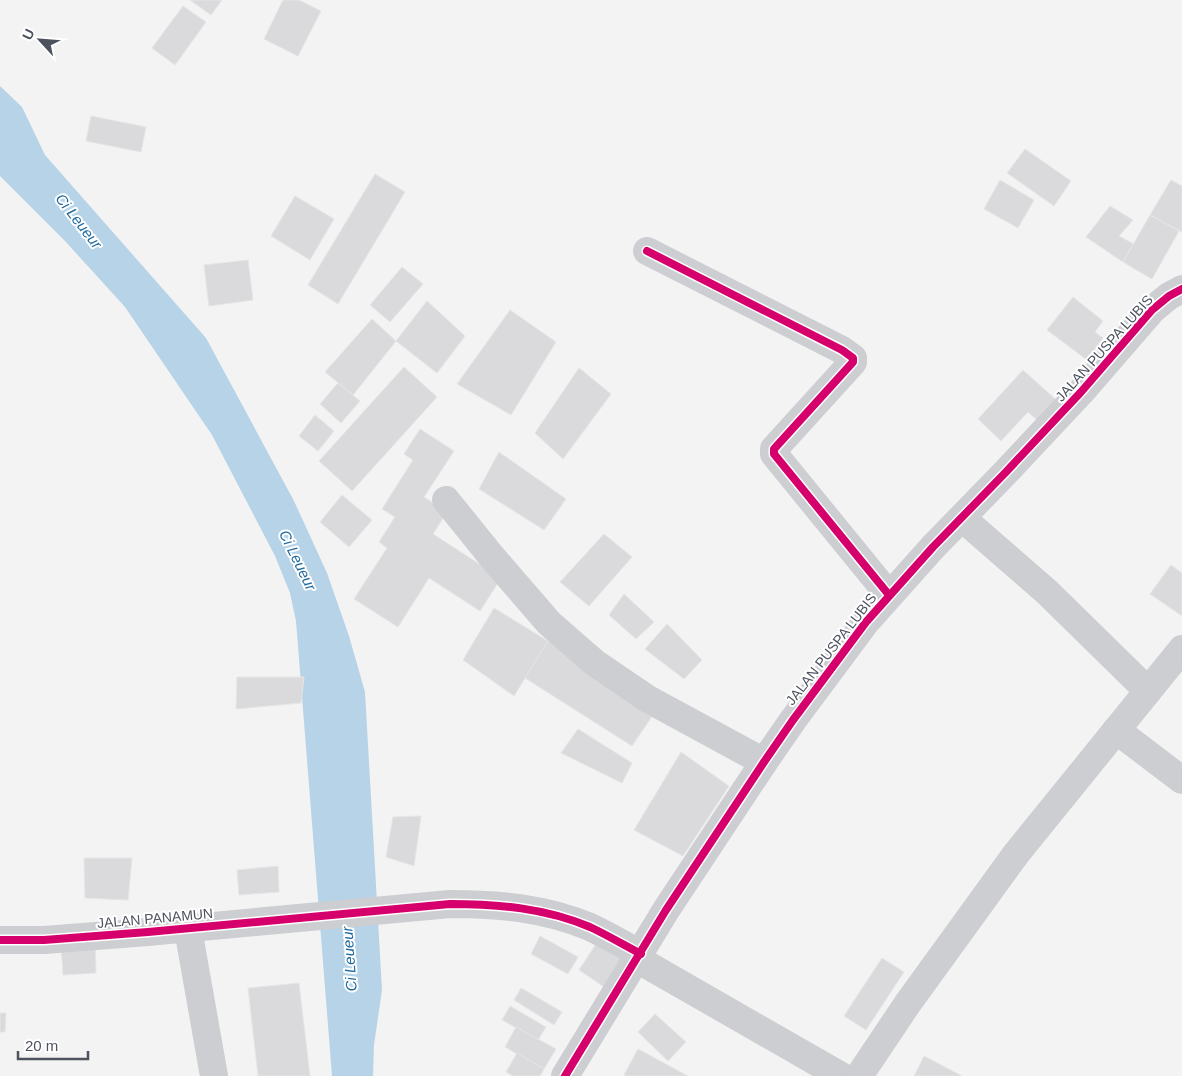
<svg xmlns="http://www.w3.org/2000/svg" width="1182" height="1076" viewBox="0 0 1182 1076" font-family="Helvetica,sans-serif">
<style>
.water{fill:#b6d3e7}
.building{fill:#dadadc;stroke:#e5e5e6}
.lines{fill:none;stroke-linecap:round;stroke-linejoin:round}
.minor{stroke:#cdced1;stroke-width:28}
.cycleway-casing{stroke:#fff;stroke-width:11}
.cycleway{stroke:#d6006c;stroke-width:8}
.labels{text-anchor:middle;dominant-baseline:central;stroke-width:4;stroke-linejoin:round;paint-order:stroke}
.street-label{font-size:14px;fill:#4c525e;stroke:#fff}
.water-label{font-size:15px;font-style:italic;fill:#1f699e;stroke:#fff}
</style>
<rect width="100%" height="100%" fill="#f4f3f3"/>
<path class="water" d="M 0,86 L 22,107 L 45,155 L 206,338 L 294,501 L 327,573 L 349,636 L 365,692 L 382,990 L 374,1045 L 373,1076 L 332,1076 L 296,621 L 290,593 L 275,556 L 212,435 L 125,307 L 65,241 L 0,176 Z"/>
<g class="building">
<path d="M 190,0 L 222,0 L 211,15 Z"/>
<path d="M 283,0 L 299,0 L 321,11 L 298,56 L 264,39 Z"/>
<path d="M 183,6 L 206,22 L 175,65 L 152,48 Z"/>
<path d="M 91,116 L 146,127 L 141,152 L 86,141 Z"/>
<path d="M 1025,149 L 1071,181 L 1054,206 L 1007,173 Z"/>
<path d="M 375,174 L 405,192 L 338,304 L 308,285 Z"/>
<path d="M 1000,180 L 1034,200 L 1018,228 L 984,209 Z"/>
<path d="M 1171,180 L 1182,186 L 1182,232 L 1150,215 Z"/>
<path d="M 295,196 L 334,219 L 310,260 L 271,236 Z"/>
<path d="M 1110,206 L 1133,220 L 1119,236 L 1134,244 L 1123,262 L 1086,237 Z"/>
<path d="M 1150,215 L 1179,231 L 1152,279 L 1123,262 Z"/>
<path d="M 248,260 L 253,300 L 209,306 L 204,265 Z"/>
<path d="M 402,267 L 423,284 L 390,322 L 370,305 Z"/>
<path d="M 1073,297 L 1103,321 L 1095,332 L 1103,338 L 1087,360 L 1047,330 Z"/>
<path d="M 427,301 L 465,336 L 437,373 L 396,341 Z"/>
<path d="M 510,310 L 556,342 L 511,415 L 457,384 Z"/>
<path d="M 372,319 L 396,341 L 353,395 L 325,372 Z"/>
<path d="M 404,367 L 437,397 L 352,491 L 319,461 Z"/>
<path d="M 579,368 L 611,394 L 563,459 L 535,433 Z"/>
<path d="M 1023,370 L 1064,407 L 1045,427 L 1028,412 L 1001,441 L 978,419 Z"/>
<path d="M 338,383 L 360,401 L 341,423 L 320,404 Z"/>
<path d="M 315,415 L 334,431 L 318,451 L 299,436 Z"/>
<path d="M 420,429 L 454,451 L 424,497 L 447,512 L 433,534 L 501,578 L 480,611 L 429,578 L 398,627 L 354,599 L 387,548 L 379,542 L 395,517 L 382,509 L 413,460 L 404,454 Z"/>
<path d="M 499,452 L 566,499 L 544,530 L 479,489 Z"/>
<path d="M 342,495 L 372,520 L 349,547 L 320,522 Z"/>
<path d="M 604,534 L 632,557 L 589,606 L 560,582 Z"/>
<path d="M 1171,565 L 1182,573 L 1182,616 L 1150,594 Z"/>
<path d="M 624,594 L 654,622 L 636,639 L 609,615 Z"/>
<path d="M 494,608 L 548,641 L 514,696 L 463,660 Z"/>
<path d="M 667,624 L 702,660 L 684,679 L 645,649 Z"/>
<path d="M 548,641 L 655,712 L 632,746 L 525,678 Z"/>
<path d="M 237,677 L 304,677 L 301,703 L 236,709 Z"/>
<path d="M 578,729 L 632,763 L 622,783 L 561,753 Z"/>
<path d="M 681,752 L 729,786 L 683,856 L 634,830 Z"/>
<path d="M 421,816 L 414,866 L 386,857 L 393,817 Z"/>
<path d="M 84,858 L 132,858 L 128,900 L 85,898 Z"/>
<path d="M 278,866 L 279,892 L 239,895 L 237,870 Z"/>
<path d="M 540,936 L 578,957 L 568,974 L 531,954 Z"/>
<path d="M 600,938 L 628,957 L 607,989 L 579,970 Z"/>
<path d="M 95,943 L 96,973 L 63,975 L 61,944 Z"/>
<path d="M 882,958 L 904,972 L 866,1030 L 844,1016 Z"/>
<path d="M 299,983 L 310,1076 L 258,1076 L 248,988 Z"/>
<path d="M 521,988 L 562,1012 L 554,1025 L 514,1000 Z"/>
<path d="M 510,1006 L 546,1027 L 538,1040 L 502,1020 Z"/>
<path d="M 0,1013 L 6,1013 L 5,1032 L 0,1032 Z"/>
<path d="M 655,1014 L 686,1042 L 668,1061 L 638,1032 Z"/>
<path d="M 516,1027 L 556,1049 L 544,1069 L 505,1047 Z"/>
<path d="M 638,1049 L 688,1076 L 627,1076 L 624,1075 Z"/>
<path d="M 517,1053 L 544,1069 L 540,1076 L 513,1076 L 506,1072 Z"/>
<path d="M 924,1056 L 962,1076 L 914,1076 Z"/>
</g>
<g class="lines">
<g class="minor">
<path d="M 647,251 L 842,350 L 853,358 L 853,362 L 774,449 L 774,454 L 889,595"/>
<path d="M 446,500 L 492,557 L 549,623 L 595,663 L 648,699 L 764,762"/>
<path d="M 962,518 L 1047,592 L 1148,691"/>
<path d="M 1116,730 L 1182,780"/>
<path d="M 188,929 L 214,1076"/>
<path d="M 0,940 L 44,940 L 148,932 L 450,904 C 498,904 545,908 590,927 C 607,935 624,945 641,954"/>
<path d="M 637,959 L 841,1076"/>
<path d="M 565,1076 L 666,910 L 764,762 L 793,720 L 866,622 L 933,547 L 1005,473 L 1081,392 L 1152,310 L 1169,296 L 1182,289"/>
<path d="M 859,1076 L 908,1003 L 1016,854 L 1182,649"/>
</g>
<defs>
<g id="cycleway">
<path d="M 647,251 L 842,350 L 853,358 L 853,362 L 774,449 L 774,454 L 889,595"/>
<path d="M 0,940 L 44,940 L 148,932 L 450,904 C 498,904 545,908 590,927 C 607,935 624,945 641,954"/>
<path d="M 565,1076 L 666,910 L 764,762 L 793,720 L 866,622 L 933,547 L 1005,473 L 1081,392 L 1152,310 L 1169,296 L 1182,289"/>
</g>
</defs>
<use href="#cycleway" class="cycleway-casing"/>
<use href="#cycleway" class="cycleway"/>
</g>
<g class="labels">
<g class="street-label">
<text transform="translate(1104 348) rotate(-48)">JALAN PUSPA LUBIS</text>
<text transform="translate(831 649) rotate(-52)">JALAN PUSPA LUBIS</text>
<text transform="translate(155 918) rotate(-5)">JALAN PANAMUN</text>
</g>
<g class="water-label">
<text transform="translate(79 221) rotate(52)">Ci Leueur</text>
<text transform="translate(298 560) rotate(64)">Ci Leueur</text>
<text transform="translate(349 959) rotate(-94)">Ci Leueur</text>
</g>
</g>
<g transform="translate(40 40) rotate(296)" stroke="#ffffff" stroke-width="4" paint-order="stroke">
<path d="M0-4L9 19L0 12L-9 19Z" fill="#4c525e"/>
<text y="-8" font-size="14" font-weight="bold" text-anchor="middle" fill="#4c525e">U</text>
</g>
<path d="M18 1051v8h70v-8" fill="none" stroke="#4c525e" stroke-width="2.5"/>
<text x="25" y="1051" font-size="15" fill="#4c525e" stroke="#ffffff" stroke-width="4" paint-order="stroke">20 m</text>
</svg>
